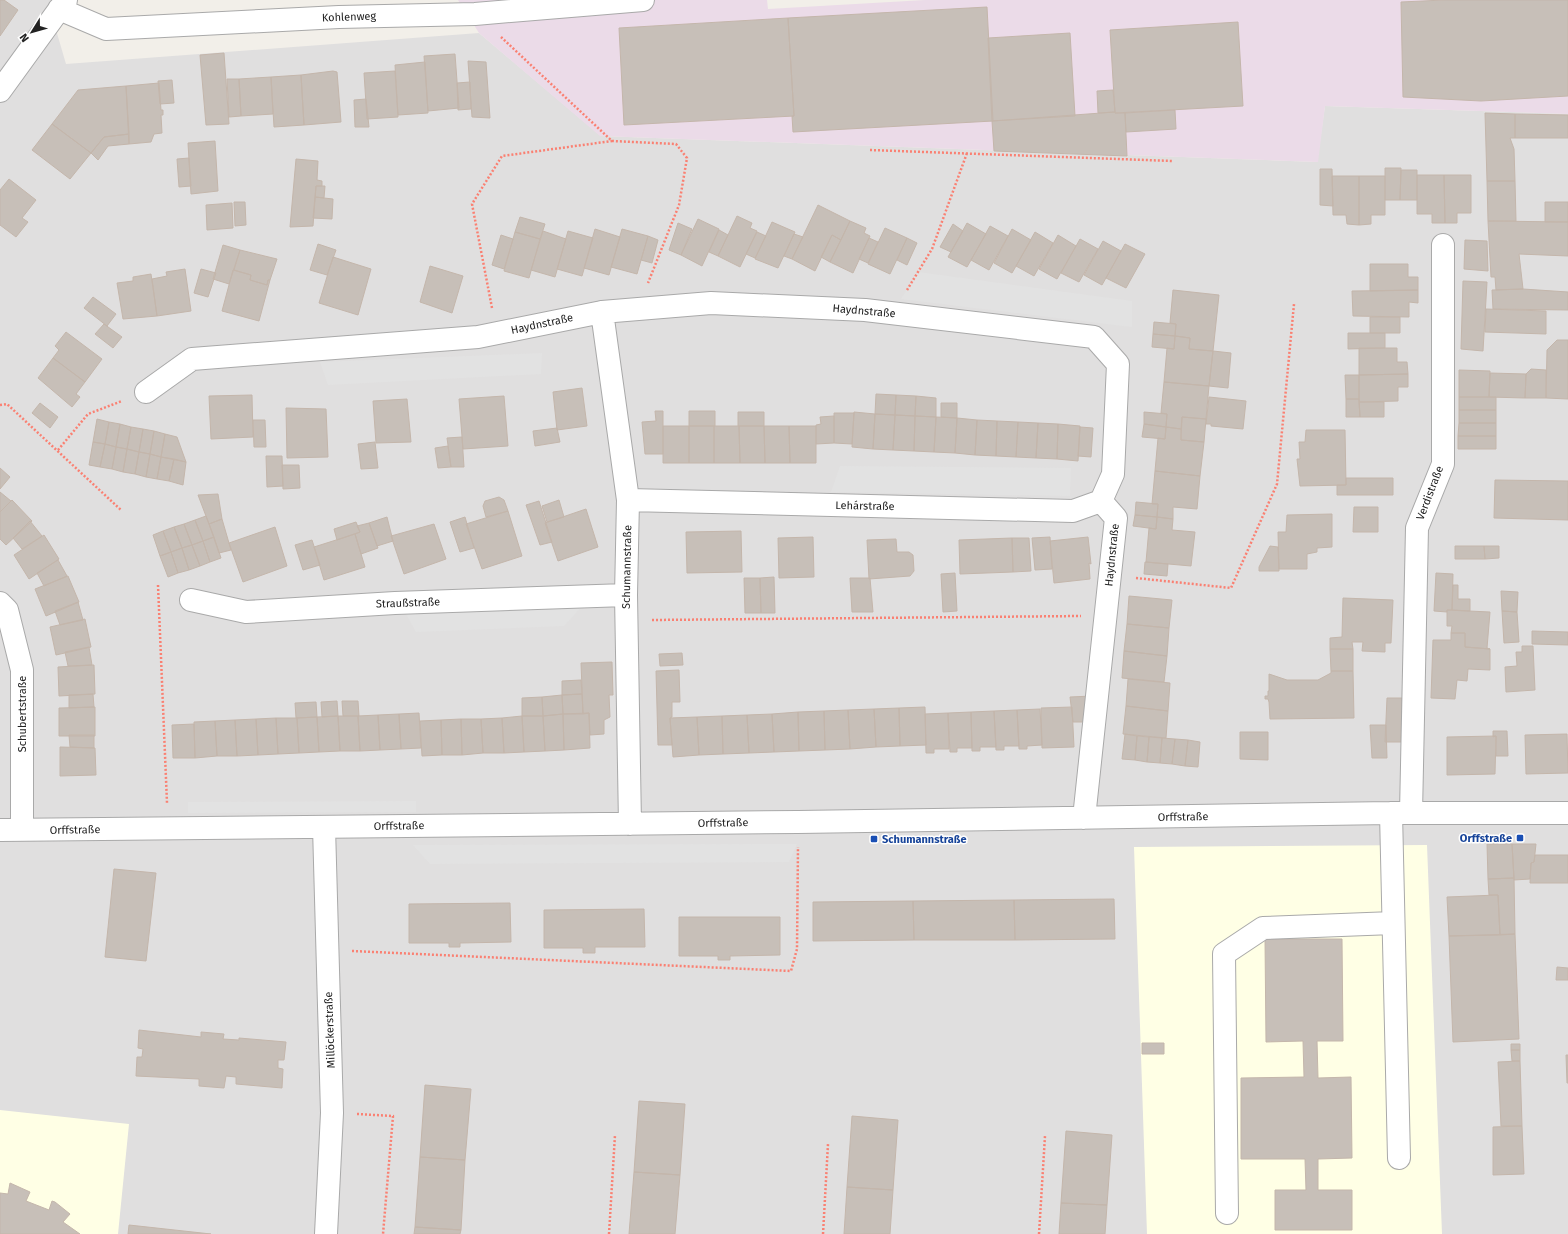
<svg xmlns="http://www.w3.org/2000/svg" width="1568" height="1234" viewBox="0 0 1568 1234" font-family="'Fira Sans',sans-serif">
<style>
.residential{fill:#e0dfdf}
.industrial{fill:#ebdbe8}
.education{fill:#ffffe5}
.parking{fill:#e2e2e2}
.building{fill:#c7bfb8;stroke:#c4b6ab}
.lines{fill:none;stroke-linecap:round;stroke-linejoin:round}
.minor-casing{stroke:#a9a9a9;stroke-width:24}
.path{stroke:#fa8072;stroke-width:2.5;stroke-dasharray:2 2;stroke-linecap:butt}
.minor{stroke:#fff;stroke-width:22}
.transit-dot{fill:#1a4fb4;stroke:#fff;stroke-width:1.5}
.labels{text-anchor:middle;dominant-baseline:central;stroke-width:3;stroke-linejoin:round;paint-order:stroke}
.street-label{font-size:11px;fill:#222;stroke:#fff}
.transit-label{font-size:11px;font-weight:bold;fill:#164399;stroke:#fff;text-anchor:end}
</style>
<rect width="100%" height="100%" fill="#f2efe9"/>
<path class="residential" d="M0 0H53L49 6 66 64 479 33 601 136 1317 162 1325 106 1568 114V1234H0Z"/>
<path class="industrial" d="M458 0H767L768 9 925 0H1568V114L1325 106 1318 162 600 136 479 33Z"/>
<path class="education" d="M1427 845 1442 1234H1147L1134 847Z
M0 1110 129 1124 118 1234H0Z"/>
<path class="parking" d="M918 272 1132 301V327L901 299Z
M542 353 541 374 328 385 320 362Z
M840 466 1071 468 1070 496 831 492Z
M584 604 564 626 416 632 405 612Z
M416 801V812L188 813V802Z
M797 844 789 862 430 864 413 845Z"/>
<path class="building" d="M0 0H4L18 10 0 36Z
M1444 0H1568V96L1481 101 1403 97 1401 2Z
M987 7 993 121 793 132 792 116H794L788 18Z
M788 18 794 116 624 125 619 28Z
M1238 22 1243 106 1115 113 1110 30Z
M1070 33 1075 116 992 121 988 38Z
M224 53 229 124 206 125 200 55Z
M455 54 459 108 428 111 424 56Z
M468 61 486 62 490 118 472 117Z
M425 62 428 113 398 115 395 65Z
M333 71 337 72 341 122 304 125 301 75Z
M395 71 398 117 367 119 364 73Z
M301 75 304 125 274 127 271 77Z
M271 77 273 114 241 116 239 79Z
M227 79H239L241 116 229 117Z
M172 80 174 103 160 104 158 81Z
M470 82 471 109 458 110 457 83Z
M159 83 161 110H163V115H161L162 133 154 134 151 142 129 144 126 86Z
M126 86 129 134 104 137 91 153 52 124 78 90Z
M1113 90 1115 112 1098 113 1097 91Z
M366 99 369 127H355L354 100Z
M1175 110 1176 129 1126 132 1125 113Z
M1115 112V113H1125L1127 156 994 151 992 121Z
M1485 113 1515 114V138H1510L1514 149 1515 181H1487Z
M1515 114 1568 115V138H1515Z
M52 124 91 153 70 179 32 150Z
M129 134V144L108 146 98 160 91 153 104 137Z
M215 141 218 191 191 194 188 143Z
M189 158 191 186 179 187 177 159Z
M296 159 318 161 317 180 322 181V186H316L313 226 290 227Z
M1385 168H1401L1400 200H1385Z
M1320 169H1332L1333 206 1320 205Z
M1401 170H1417V200H1400Z
M1417 175H1444L1445 223H1432V214H1417Z
M1444 175H1471V213H1457V223H1445Z
M1332 176H1359V225L1347 224 1346 215H1333Z
M1359 176H1385V215H1371V224L1359 225Z
M9 179 36 200 22 218 28 222 16 237 0 225V190Z
M1487 181H1515L1516 221H1488Z
M316 186H325L324 198 315 197Z
M315 197 333 199 332 219 313 218Z
M234 202H245L246 225 235 226Z
M1545 202H1568V222H1545Z
M232 203 233 228 207 230 206 205Z
M818 205 850 221 841 240 832 235 815 271 792 259Z
M737 216 752 223 750 228 757 231 740 267 718 256Z
M520 217 545 224 540 239 515 232Z
M698 219 719 229 702 266 681 255Z
M850 221 866 228 864 233 870 236 853 273 830 262Z
M1488 221 1568 222V256L1519 254 1523 289 1496 290 1495 277H1491Z
M772 222 795 232 778 268 755 259Z
M678 223 692 229 681 255 669 250Z
M967 223 986 234 967 267 948 257Z
M953 224 963 231 951 252 940 247Z
M990 226 1008 236 989 270 971 260Z
M885 228 907 238 890 274 868 264Z
M595 229 620 237 609 275 584 268Z
M622 229 648 236 637 274 611 267Z
M1012 229 1031 240 1012 273 994 263Z
M719 230 728 235 718 256 709 252Z
M543 231 566 239 555 277 531 270Z
M568 231 593 238 582 276 557 269Z
M515 232 540 239 529 278 504 271Z
M757 232 766 236 755 258 746 254Z
M1035 232 1053 243 1034 276 1016 266Z
M794 234 803 237 792 259 784 256Z
M501 235 513 239 504 269 492 265Z
M832 235 841 240 830 262 821 257Z
M1058 235 1076 246 1057 279 1039 269Z
M648 236 658 240 652 263 641 260Z
M869 238 878 242 868 263 859 259Z
M907 238 917 243 907 265 897 260Z
M1080 239 1098 249 1079 282 1061 273Z
M1465 240 1487 241 1488 271 1464 269Z
M1103 241 1121 251 1102 285 1084 275Z
M318 244 336 250 327 275 310 270Z
M1125 244 1145 254 1126 288 1106 278Z
M223 245 240 250 229 284 213 279Z
M240 250 277 259 270 280H268L267 285 250 280 251 275 234 270Z
M333 257 371 269 358 315 319 303Z
M1370 264H1408V277H1418V290L1370 291Z
M430 266 463 276 452 313 420 302Z
M185 269 191 311 157 316 152 279 167 276 166 272Z
M201 269 216 273 208 297 194 293Z
M233 270 251 275 250 280 267 285 268 280H270L259 321 222 311Z
M151 274 157 316 123 319 117 283 133 281V277Z
M1463 281 1487 282 1483 351 1461 349Z
M1523 289 1568 292V310L1493 309 1492 290Z
M1173 290 1219 295 1213 351 1189 349 1190 338 1175 336 1176 324 1170 323Z
M1418 290V303L1409 302V317L1353 316 1352 291Z
M93 297 116 314 107 326 84 308Z
M1486 309 1546 311V334L1485 332Z
M1370 317H1400V333H1370Z
M1154 322 1176 324 1175 336 1153 334Z
M104 324 122 337 113 348 95 334Z
M66 332 102 359 85 382 53 358 59 350 55 346Z
M1348 333H1385V348L1348 349Z
M1153 334 1175 336 1174 349 1152 347Z
M1175 336 1190 338 1189 349 1213 351 1209 386 1164 382 1167 348 1174 349Z
M1557 340H1568V399L1546 398 1547 350Z
M1397 348V362H1407L1408 374 1359 375V348Z
M1213 351 1231 353 1228 388 1209 386Z
M53 358 85 382 76 394 80 397 72 407 38 378Z
M1531 369 1546 370V398H1525L1526 374Z
M1459 370 1490 371 1489 397H1459Z
M1490 373 1526 374 1525 398 1489 397Z
M1408 374V387H1398V401L1359 402V375Z
M1345 375H1359V399H1346Z
M1164 382 1209 386 1206 419 1182 417 1181 429 1166 427 1167 414 1161 413Z
M582 388 587 426 557 430 553 392Z
M876 394 896 395 895 415 875 414Z
M252 395 253 437 211 439 209 396Z
M896 395 916 396 915 416 895 415Z
M504 396 508 446 463 449 459 399Z
M916 396 936 398V417L915 416Z
M1209 397 1246 401 1243 429 1211 426V424H1206Z
M1459 397H1496V410H1459Z
M407 399 411 442 376 443 373 401Z
M1346 399H1359L1360 417H1346Z
M1359 402H1384V417H1360Z
M40 403 58 417 50 428 32 413Z
M941 403H957V418L941 417Z
M286 408 326 409 328 457 287 458Z
M1459 410H1496V423H1459Z
M655 411H663V454H645L642 422 656 421Z
M689 411H715V426H689Z
M738 412H764V426H738Z
M854 412 875 414 873 449 852 447Z
M1144 412 1167 414 1166 427 1144 424Z
M834 413H854L852 444 834 443Z
M875 414 895 415 893 450 873 449Z
M895 415 915 416 914 451 893 450Z
M834 416V443L816 444V425L821 424 820 417Z
M915 416 936 417 934 452 914 451Z
M936 417 957 418 955 453 934 452Z
M1182 417 1206 419 1204 442 1181 440Z
M957 418 977 420 975 455 955 453Z
M97 419 109 422 105 444 93 442Z
M253 420H265L266 447H254Z
M977 420 997 421 996 456 975 455Z
M997 421 1018 422 1016 457 996 456Z
M109 422 120 424 116 447 105 444Z
M1018 422 1038 423 1036 458 1016 457Z
M1038 423 1058 424 1057 459 1036 458Z
M1459 423H1496V436H1458Z
M120 424 131 427 127 449 116 447Z
M1058 424 1080 426 1078 461 1057 459Z
M1144 424 1166 427 1165 439 1142 437Z
M663 426H689V463H663Z
M689 426H714V463H689Z
M714 426H739L740 463H714Z
M739 426H764L765 463H740Z
M764 426H789L790 463H765Z
M789 426H816V463H790Z
M131 427 143 429 139 452 127 449Z
M1080 427 1093 428 1091 457 1078 456Z
M1166 427 1181 429V440L1204 442 1200 476 1155 471 1158 438 1165 439Z
M557 428 560 442 535 446 533 431Z
M143 429 154 431 150 454 139 452Z
M1306 430H1345L1346 485 1300 486 1297 459H1300L1299 442H1305Z
M154 431 165 434 161 457 150 454Z
M165 434 177 437 186 462 161 457Z
M1458 436H1496V449H1458Z
M462 437 464 467H451L447 438Z
M93 442 105 444 100 467 89 465Z
M375 442 378 468 361 469 358 444Z
M105 444 116 447 112 469 100 467Z
M448 446 451 467 438 468 435 448Z
M116 447 127 449 123 472 112 469Z
M127 449 139 452 135 474 123 472Z
M139 452 150 454 146 477 135 474Z
M150 454 161 457 157 479 146 477Z
M266 456H282L283 486 267 487Z
M161 457 174 459 169 481 157 479Z
M174 459 186 462 183 485 169 481Z
M282 465H299L300 488 283 489Z
M0 468 10 477 0 489Z
M1155 471 1200 476 1197 509 1173 507V519L1157 517 1158 504H1152Z
M1346 478H1393V495H1337V485H1346Z
M1495 480 1568 481V520L1494 518Z
M0 492 11 501 0 512Z
M218 494 222 519 209 524 198 495Z
M499 497 504 500 508 511 486 517 483 506 485 501Z
M12 500 32 521 6 545 0 539V512Z
M559 500 564 517 547 522 542 506Z
M539 501 552 542 540 545 526 505Z
M1136 502 1158 504 1157 517 1135 515Z
M1354 507H1378V532H1353Z
M586 509 598 547 558 561 545 523Z
M508 511 522 556 482 569 466 524Z
M1332 514V547L1317 548V552L1307 554V569H1279L1278 532H1286L1287 515Z
M1135 515 1157 517 1156 529 1133 526Z
M206 516 214 537 203 541 195 520Z
M387 517 393 541 377 546 369 523Z
M465 517 474 548 460 552 450 522Z
M1157 517 1173 519 1172 530 1195 532 1191 566 1146 562 1149 528 1156 529Z
M222 519 231 550 219 553 209 524Z
M195 520 203 541 192 545 184 524Z
M30 521 42 536 22 549 13 538Z
M356 522 360 532 337 540 334 529Z
M369 523 378 548 361 554 355 534 360 532 357 526Z
M184 524 192 545 182 548 174 527Z
M434 524 446 559 404 574 391 536Z
M174 527 182 548 171 552 163 531Z
M275 527 287 566 243 582 229 543Z
M163 531 171 552 160 556 153 535Z
M741 531 742 572 687 573 686 532Z
M355 534 365 567 324 580 314 547Z
M44 535 59 559 29 579 14 555Z
M214 537 221 558 210 562 203 541Z
M813 537 814 577 779 578 778 538Z
M1050 537 1052 569 1035 570 1032 538Z
M1088 537 1091 564 1089 563 1090 579 1054 583 1050 541Z
M1012 538 1013 572 960 574 959 540Z
M1012 538H1029L1031 571 1013 572Z
M896 539 897 552H909L913 555 914 571 910 576 869 579 867 540Z
M312 540 320 565 303 570 295 545Z
M203 541 210 562 200 566 192 545Z
M192 545 200 566 189 570 182 548Z
M1270 546 1278 547 1279 571H1259V567Z
M1455 546H1484L1485 559H1455Z
M1484 546H1499V558L1485 559Z
M182 548 189 570 178 573 171 552Z
M171 552 178 573 168 577 160 556Z
M58 560 67 576 44 586 37 573Z
M1145 562 1168 564 1167 576 1144 574Z
M955 573 957 611 943 612 941 574Z
M1436 573 1453 574 1452 610H1447V612L1434 611Z
M68 576 79 602 46 616 35 589Z
M774 577 775 613H761L760 578Z
M744 578H760L761 613H745Z
M850 578H870L873 612H852Z
M1453 585H1458V599H1470V611L1452 610Z
M1501 591 1518 592 1517 612 1502 611Z
M1129 596 1172 600 1169 628 1127 624Z
M1343 598 1393 600 1391 643H1385V652L1362 651 1363 642H1352L1353 649H1330V638L1342 637Z
M78 602 83 620 60 625 55 611Z
M1447 610 1490 612 1487 648 1490 649 1465 647V633H1451L1452 626H1447Z
M1502 611 1517 612 1519 642 1504 643Z
M85 619 91 647 56 655 50 627Z
M1127 624 1169 628 1167 656 1124 651Z
M1532 631 1568 632V645L1532 644Z
M1451 633H1465V647L1490 649V670L1468 669 1467 681 1457 680 1455 699 1431 698 1433 640H1451Z
M1522 646H1533L1535 690 1506 692 1505 667 1517 666 1516 652H1522Z
M89 647 92 665 68 666 65 652Z
M1330 649H1353V671H1331Z
M1124 651 1167 656 1164 682 1122 678Z
M682 653 683 665 660 666 659 654Z
M612 662 613 695H609L610 717 604 720V734L590 735 589 713 583 714 581 663Z
M94 665 95 694 59 696 58 667Z
M679 670 680 702H672V717L670 718 672 745H658L656 671Z
M1331 671H1353L1354 718 1270 719 1269 702 1268 699H1265V696H1268V691H1269V674L1287 680H1318L1331 673Z
M1128 679 1170 683 1168 711 1126 706Z
M581 680 582 694 562 695V681Z
M93 694 94 707 69 708V695Z
M582 694 583 714H563L562 695Z
M562 695 563 714 543 716 542 697Z
M1092 696 1089 722H1073L1070 697Z
M542 697 543 716H522V698Z
M1387 698H1402L1401 742H1385Z
M337 701 338 716 322 717 321 702Z
M342 701H358L359 716H343Z
M316 702 317 717 296 718 295 703Z
M1126 706 1168 711 1166 738 1123 734Z
M95 707V736H59V708Z
M925 707 926 745 900 746 899 708Z
M1072 707 1074 747 1042 748 1041 708Z
M899 708 900 746 876 747 874 709Z
M874 709 876 747 850 749 848 710Z
M1040 709 1042 745 1027 746V749H1019L1017 710Z
M848 710 850 749 825 750 824 711Z
M1017 710 1019 746H1004V750H996L994 711Z
M824 711 825 750 799 751 798 712Z
M994 711 996 747H980V751H972L971 712Z
M798 712 799 751 774 752 772 714Z
M971 712 972 748H957V752H950L948 713Z
M419 713 421 748 401 749 399 714Z
M589 713 590 748 564 750 563 714Z
M948 713 949 749H934V753H926L925 714Z
M399 714 401 749 380 750 378 715Z
M563 714 564 750 545 751 543 716Z
M772 714 774 752 749 753 747 715Z
M378 715 380 750 360 751 358 716Z
M747 715 749 753 723 754 722 716Z
M338 716 340 751 319 752 317 717Z
M338 716H358L360 751H340Z
M522 716H543L545 751 524 752Z
M522 716 524 752 504 753 502 718Z
M722 716 723 754 699 755 697 717Z
M317 717 319 752 299 753 297 718Z
M697 717 699 755 673 757 670 718Z
M276 718 278 754 258 755 256 719Z
M276 718H297L299 753 278 754Z
M502 718 504 753H483L481 719Z
M256 719 258 755 237 756 235 720Z
M461 719H481L483 753 462 755Z
M461 719 462 755H442L441 720Z
M235 720 237 756H217L215 721Z
M441 720 442 755 422 756 420 721Z
M215 721 217 756 195 758 194 722Z
M194 724 195 758H173L172 725Z
M1370 725H1386L1387 758H1372Z
M1493 731H1507L1508 756H1496V736L1493 737Z
M1240 732H1268V760L1240 759Z
M1125 734 1137 736 1135 760 1122 759Z
M1567 734 1568 773 1526 774 1525 735Z
M69 735H94V748L70 747Z
M1137 736 1149 737 1147 762 1135 760Z
M1496 736 1495 774 1447 775V737Z
M1149 737 1162 738 1160 763 1147 762Z
M1162 738 1175 739 1172 764 1160 763Z
M1175 739 1188 740 1185 766 1172 764Z
M1188 740 1200 742 1198 767 1185 766Z
M60 747 95 748 96 775 60 776Z
M1487 844H1512L1514 878 1488 879Z
M1512 844H1536L1534 862 1531 863 1530 879 1514 880Z
M1535 855H1568V883H1530L1531 863 1534 862Z
M114 869 156 873 146 961 105 957Z
M1514 878 1515 934 1500 935 1498 895H1489L1488 879Z
M1498 895 1500 935 1449 936 1447 897Z
M1114 899 1115 939 1015 940 1014 900Z
M1014 900 1015 940H914L913 901Z
M913 901 914 940 813 941V902Z
M510 903 511 942 460 943V947H449V943H409V904Z
M644 909 645 947H595V953H583V948H544V910Z
M679 917H780V955L730 956V960H718V956H679Z
M1515 934 1519 1039 1453 1042 1449 936Z
M1265 939H1342L1343 1041H1317L1318 1078 1351 1077 1352 1158 1318 1159V1190H1352V1230H1275V1190H1306L1305 1159H1241V1078L1304 1077 1303 1041 1266 1042Z
M1557 967 1568 968V980H1556Z
M139 1030 201 1037V1032L224 1034 223 1039 239 1040V1038L286 1042 284 1060H278V1068L283 1069 282 1088 236 1084V1077L226 1076 224 1088 199 1086V1079L136 1076 137 1057H142L143 1049 138 1048Z
M1142 1043H1164V1054H1142Z
M1511 1044H1520V1050H1511Z
M1511 1050H1520V1061H1512Z
M1566 1055H1568V1083H1567Z
M1520 1061 1522 1126H1501L1498 1062Z
M425 1085 471 1089 465 1160 420 1157Z
M639 1101 685 1104 680 1175 634 1172Z
M852 1116 898 1120 893 1190 847 1187Z
M1522 1126 1524 1174 1493 1175V1127Z
M1066 1131 1112 1135 1107 1205 1061 1203Z
M420 1157 465 1160 461 1230 415 1227Z
M634 1172 680 1175 675 1234H629Z
M10 1183 30 1192 26 1201 49 1210 52 1201 55 1202 70 1214 63 1222 80 1234H0V1193L8 1194Z
M847 1187 893 1190 890 1234H844Z
M1061 1203 1107 1205 1105 1234H1059Z
M129 1225 211 1234H128Z
M415 1227 461 1230 460 1234H414Z"/>
<g class="lines">
<g class="minor-casing">
<path id="minor" d="M59 9 106 29 339 17 475 14 643 0
M0 91 66 0
M602 312 628 500 626 595 630 824
M146 392 192 359 478 337 602 312 711 303 865 310 1094 337 1118 364 1113 474 1101 501
M628 500 1073 511 1101 501
M191 600 246 612 395 603 626 595
M0 603 7 610 22 670V830
M1391 813 1399 1158
M1411 813 1417 528 1443 464V245
M1084 818 1116 518 1101 501
M324 827 332 1113 326 1234
M0 830 798 822 1391 813H1568
M1227 1213 1224 954 1263 928 1393 923"/>
</g>
<path class="path" d="M501 37 612 141 676 144 687 158 679 205 648 283
M870 150 1173 161
M907 290 932 249 967 153
M492 308 472 204 502 156 612 141
M0 405 7 404 121 510
M58 450 88 414 122 401
M1136 578 1231 588 1277 484 1294 304
M158 585 167 803
M652 620 1081 616
M352 951 791 971 797 949 798 847
M357 1114 393 1116 383 1234
M609 1234 615 1135
M823 1234 828 1144
M1039 1234 1045 1136"/>
<use href="#minor" class="minor"/>
</g>
<g class="transit-dot">
<rect x="1516" y="834" width="8" height="8" rx="2"/>
<rect x="870" y="835" width="8" height="8" rx="2"/>
</g>
<g class="labels">
<g class="street-label">
<text transform="translate(349 17) rotate(-2)">Kohlenweg</text>
<text transform="translate(864 311) rotate(5)">Haydnstraße</text>
<text transform="translate(542 324) rotate(-12)">Haydnstraße</text>
<text transform="translate(1430 493) rotate(-69)">Verdistraße</text>
<text transform="translate(865 506) rotate(1)">Lehárstraße</text>
<text transform="translate(1112 555) rotate(-84)">Haydnstraße</text>
<text transform="translate(627 567) rotate(-89)">Schumannstraße</text>
<text transform="translate(408 603) rotate(-2)">Straußstraße</text>
<text transform="translate(22 714) rotate(-90)">Schubertstraße</text>
<text transform="translate(1183 817) rotate(-1)">Orffstraße</text>
<text transform="translate(723 823) rotate(-1)">Orffstraße</text>
<text transform="translate(399 826) rotate(-1)">Orffstraße</text>
<text transform="translate(75 830) rotate(-1)">Orffstraße</text>
<text transform="translate(330 1030) rotate(-92)">Millöckerstraße</text>
</g>
<g class="transit-label">
<text x="1512" y="838">Orffstraße</text>
<text x="882" y="839" text-anchor="start">Schumannstraße</text>
</g>
</g>
<g transform="translate(32 32) rotate(233)" stroke="#ffffff" stroke-width="3" paint-order="stroke">
<path d="M0-3L7 15L0 10L-7 15Z" fill="#222222"/>
<text y="-6" font-size="11" font-weight="bold" text-anchor="middle" fill="#222222">N</text>
</g>
</svg>
